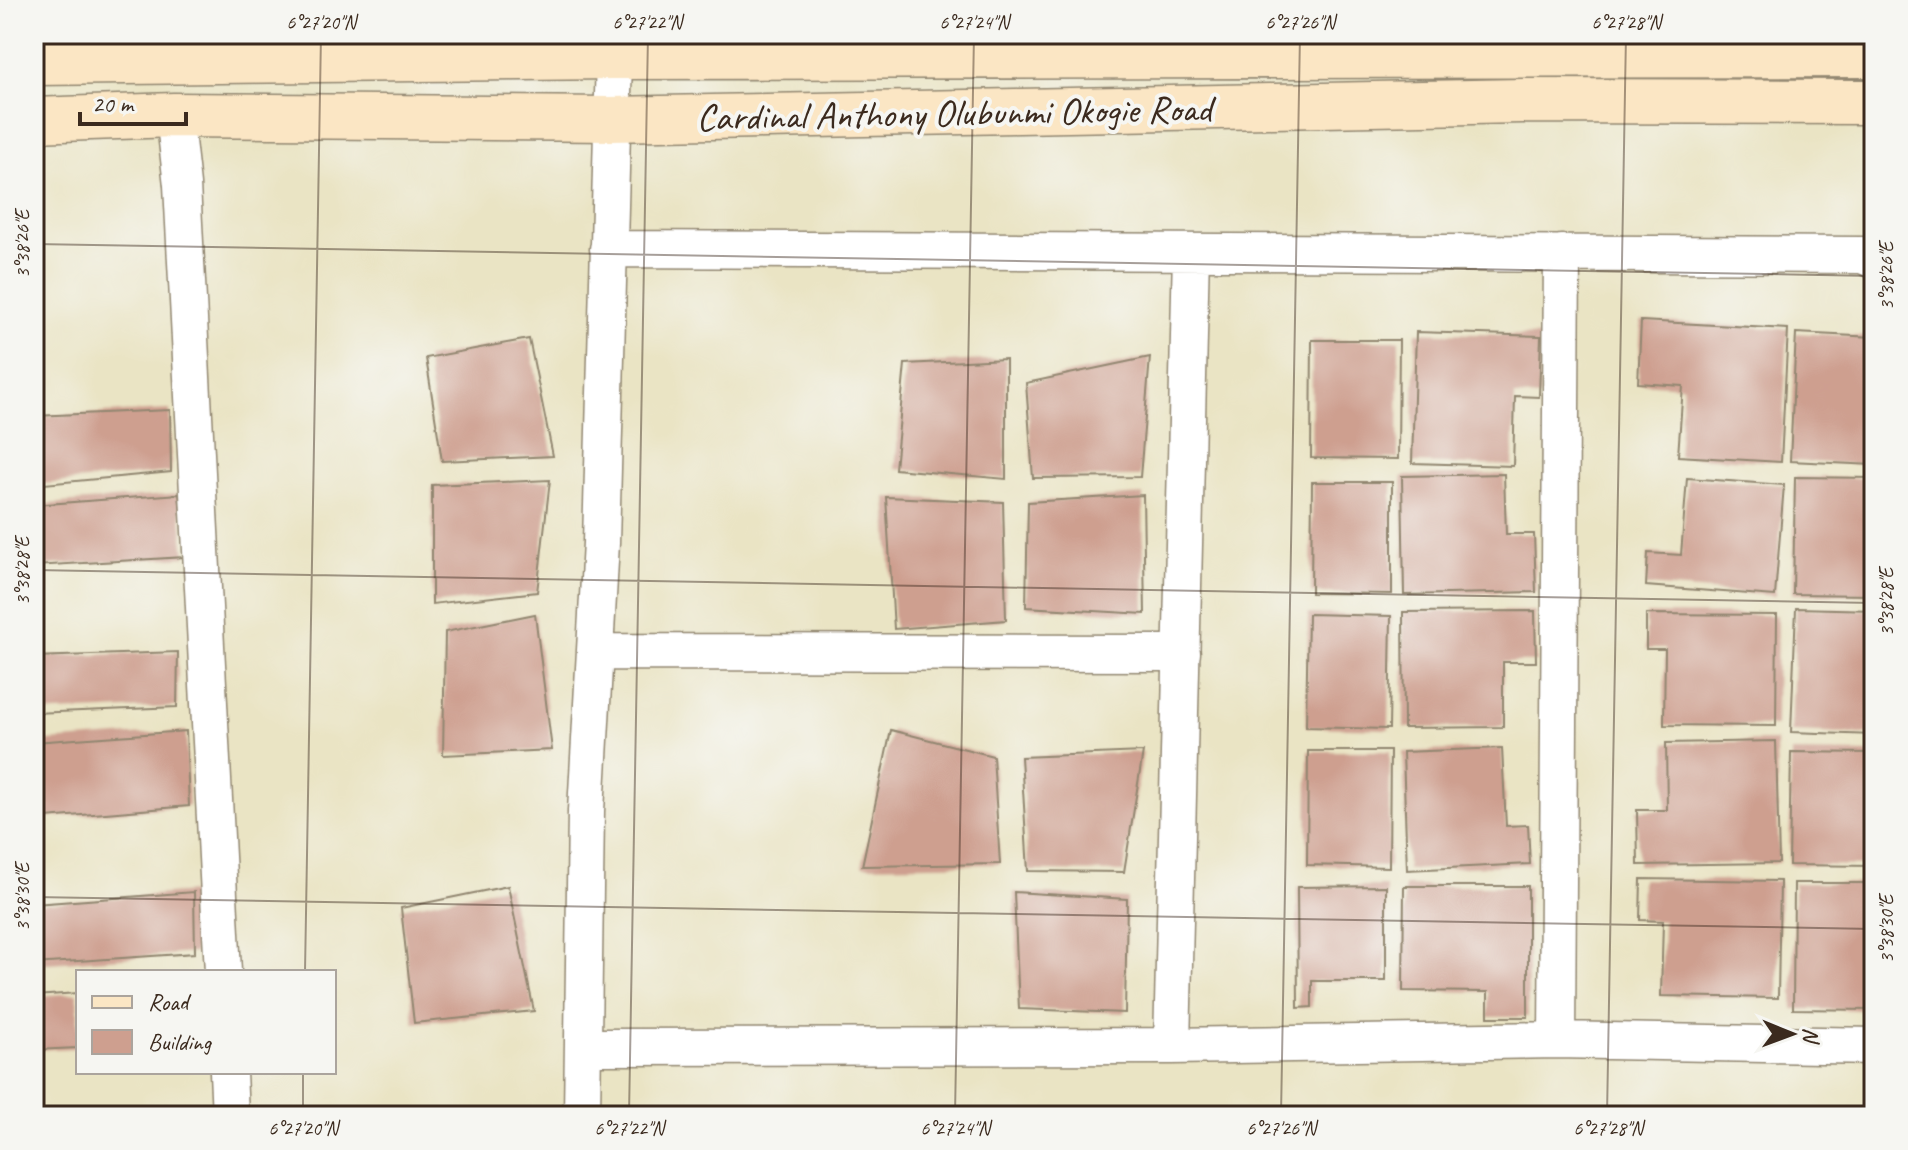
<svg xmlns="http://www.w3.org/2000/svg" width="1908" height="1150" viewBox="0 0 1908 1150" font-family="Caveat,sans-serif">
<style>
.building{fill:#ce9f8f}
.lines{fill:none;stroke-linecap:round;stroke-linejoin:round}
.street-casing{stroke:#928771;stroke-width:39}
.secondary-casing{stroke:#928771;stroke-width:47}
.street{stroke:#fff;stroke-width:36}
.secondary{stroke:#fbe6c4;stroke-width:44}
.ticks{fill:none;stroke:#3b2a1e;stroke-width:2;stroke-opacity:0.45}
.labels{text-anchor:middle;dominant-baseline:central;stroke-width:8;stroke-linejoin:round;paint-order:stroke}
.street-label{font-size:38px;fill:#3b2a1e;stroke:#f6f6f2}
.neatline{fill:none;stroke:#3b2a1e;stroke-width:3}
.ticks-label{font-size:20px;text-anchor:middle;fill:#3b2a1e}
</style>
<rect width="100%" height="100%" fill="#f6f6f2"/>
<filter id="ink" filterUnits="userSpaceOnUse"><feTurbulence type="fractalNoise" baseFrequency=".0125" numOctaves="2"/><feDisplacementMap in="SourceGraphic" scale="16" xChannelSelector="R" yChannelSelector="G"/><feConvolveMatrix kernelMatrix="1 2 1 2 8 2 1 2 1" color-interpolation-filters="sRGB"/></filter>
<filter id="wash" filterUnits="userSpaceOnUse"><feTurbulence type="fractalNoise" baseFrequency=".006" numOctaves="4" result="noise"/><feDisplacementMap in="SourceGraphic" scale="32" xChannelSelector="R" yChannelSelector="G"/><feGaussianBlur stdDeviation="1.8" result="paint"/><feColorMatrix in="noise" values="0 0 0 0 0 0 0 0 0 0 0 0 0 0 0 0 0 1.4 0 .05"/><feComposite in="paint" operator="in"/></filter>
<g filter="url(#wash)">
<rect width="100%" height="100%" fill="#eae4c4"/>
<g id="blocks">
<path class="building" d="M1641 321 1788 329 1781 462 1678 456 1683 386 1638 383Z
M1416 332 1541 336 1539 397 1515 396 1513 466 1412 463Z
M1796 333 1874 337V465L1790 461Z
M529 339 553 456 442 461 426 358Z
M1312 340H1399L1398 459 1311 458Z
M1150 357 1140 477 1033 478 1026 383Z
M1006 359V479L895 469 905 364Z
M170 410 171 472 34 485V416Z
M1504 474 1506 534H1534L1536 592 1404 595 1402 476Z
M1795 477 1874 478V595L1793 594Z
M1687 478 1784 485 1775 596 1646 586 1648 553 1681 555Z
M550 480 537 592 432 604V485Z
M1312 482H1392V594L1311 593Z
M179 494 185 557 34 566V505Z
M1143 495 1145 614 1026 607 1028 502Z
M886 497 1003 502 1006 620 894 629Z
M1796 608 1874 610V735L1791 732Z
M1535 611 1536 662H1503V727L1404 728 1403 612Z
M535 614 552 750 443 755 445 632Z
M1308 614 1391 616 1389 729 1306 727Z
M1646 614 1777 615 1776 726 1664 725 1665 649H1646Z
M178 652 177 707 34 713V657Z
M891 730 993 756 1000 864 862 866Z
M186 731 189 806 34 819V742Z
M1776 741 1779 863 1638 865 1637 810H1667L1666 743Z
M1502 748 1506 826 1528 825 1530 864 1407 870 1403 752Z
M1308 751H1390L1389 867 1307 865Z
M1143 752 1124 872 1028 871 1021 757Z
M1791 752 1874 753V866L1789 865Z
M1641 879 1780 881 1778 998 1661 996 1663 921 1640 920Z
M1794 883H1874V1010L1793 1009Z
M508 886 534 1011 414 1023 401 908Z
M1386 886V981H1312V1007L1298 1008 1297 887Z
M1404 886H1528V1017H1488V992L1403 991Z
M194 892 195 953 34 964V904Z
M1014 892 1127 899 1125 1013 1019 1009Z
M78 993V1048L34 1050V996Z"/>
</g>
</g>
<g filter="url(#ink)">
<use href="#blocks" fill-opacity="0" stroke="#928771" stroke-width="2"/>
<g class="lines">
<g class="street-casing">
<path id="street" d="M174 115 182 185 223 972
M608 249 1862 255 1874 260
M595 652 1182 653
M1557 1040 1562 253
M1172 1046 1191 252
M584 1047 1172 1046 1557 1040 1874 1046
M228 1072 230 1116
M582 1116 586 811 601 543 614 57"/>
</g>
<g class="secondary-casing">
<path id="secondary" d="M34 63 614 57 1874 55
M34 120 174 115 611 119 1522 101 1874 102"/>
</g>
<use href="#street" class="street"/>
<use href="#secondary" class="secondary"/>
</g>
</g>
<path class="ticks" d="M34 244 1874 276M34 570 1874 603M34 897 1874 929M305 972 321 34M303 1116V1072M629 1116 648 34M955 1116 974 34M1281 1116 1300 34M1607 1116 1626 34"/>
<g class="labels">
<g class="street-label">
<text transform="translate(954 113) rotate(-1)">Cardinal Anthony Olubunmi Okogie Road</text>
</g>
</g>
<rect width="1908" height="1150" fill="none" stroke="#f6f6f2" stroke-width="88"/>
<rect x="76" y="970" width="260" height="104" fill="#f6f6f2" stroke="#aba49d" stroke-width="2"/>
<rect x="92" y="996" width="40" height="12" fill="#fbe6c4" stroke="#aba49d" stroke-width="2"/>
<text x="148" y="1010" font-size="24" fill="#3b2a1e">Road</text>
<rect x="92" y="1030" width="40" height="24" fill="#ce9f8f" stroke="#aba49d" stroke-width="2"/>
<text x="148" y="1050" font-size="24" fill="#3b2a1e">Building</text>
<g transform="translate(1792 1034) rotate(91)" stroke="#f6f6f2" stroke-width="6" paint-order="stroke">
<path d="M0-6L14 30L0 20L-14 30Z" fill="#3b2a1e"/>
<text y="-12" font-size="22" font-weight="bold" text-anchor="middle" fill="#3b2a1e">N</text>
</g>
<path d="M80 112v12h106v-12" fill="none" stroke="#3b2a1e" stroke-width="4"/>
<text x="92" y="112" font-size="24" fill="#3b2a1e" stroke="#f6f6f2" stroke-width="6" paint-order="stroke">20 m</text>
<rect x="44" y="44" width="1820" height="1062" class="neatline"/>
<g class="ticks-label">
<text x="321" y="29">6°27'20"N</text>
<text x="647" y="29">6°27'22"N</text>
<text x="974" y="29">6°27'24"N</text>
<text x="1300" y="29">6°27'26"N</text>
<text x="1626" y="29">6°27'28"N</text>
<text transform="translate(22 244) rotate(-90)" y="7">3°38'26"E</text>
<text transform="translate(1886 276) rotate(-90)" y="7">3°38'26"E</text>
<text transform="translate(22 571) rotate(-90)" y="7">3°38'28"E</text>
<text transform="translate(1886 602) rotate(-90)" y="7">3°38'28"E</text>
<text transform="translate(22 897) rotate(-90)" y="7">3°38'30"E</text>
<text transform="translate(1886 929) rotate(-90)" y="7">3°38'30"E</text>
<text x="303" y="1135">6°27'20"N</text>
<text x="629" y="1135">6°27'22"N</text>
<text x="955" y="1135">6°27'24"N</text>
<text x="1281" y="1135">6°27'26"N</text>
<text x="1608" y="1135">6°27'28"N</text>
</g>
</svg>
